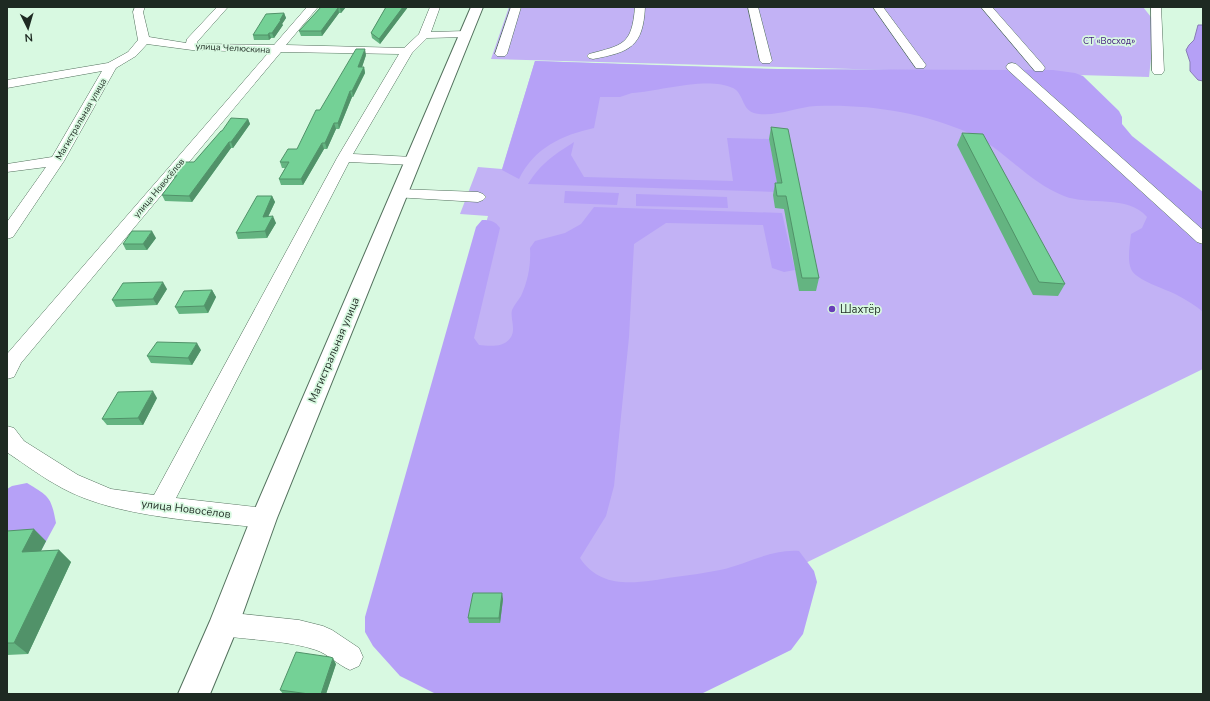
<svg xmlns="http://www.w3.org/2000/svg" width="1210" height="701" viewBox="0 0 1210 701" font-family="'Nunito Sans',sans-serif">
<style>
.green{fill:#c2b2f5}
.forest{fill:#b6a1f7}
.water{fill:#b5a0f6;stroke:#887db6}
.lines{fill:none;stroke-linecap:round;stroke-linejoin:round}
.minor-casing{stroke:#53715d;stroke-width:1}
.major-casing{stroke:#53715d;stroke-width:2}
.minor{fill:#fff;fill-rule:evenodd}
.major{fill:#fff;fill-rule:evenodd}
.wall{fill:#64b481}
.shaded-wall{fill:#519269}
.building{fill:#74d196;stroke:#519269}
.poi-dot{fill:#683fb7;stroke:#d8f9e1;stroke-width:1.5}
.labels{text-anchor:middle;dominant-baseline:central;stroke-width:3.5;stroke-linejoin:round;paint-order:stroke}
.far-park-label{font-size:9px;fill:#40197c;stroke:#d8f9e1}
.far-street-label{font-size:9px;fill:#1e2a22;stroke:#d8f9e1}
.poi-label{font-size:11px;fill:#1e2a22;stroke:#d8f9e1;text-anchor:start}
.street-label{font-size:11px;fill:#1e2a22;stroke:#d8f9e1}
</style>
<rect width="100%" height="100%" fill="#d8f9e1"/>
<path class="green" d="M509 7H1143L1155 22 1149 77 491 59Z
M535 61 1022 77 1203 249V369L666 631 377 613 488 216 460 214 478 167 502 169Z"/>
<path class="forest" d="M535 61 762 69 1053 70 1075 73 1083 76 1119 111 1122 117V124L1132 136 1203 192V312C1195 305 1186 300 1177 295 1166 289 1135 280 1131 269 1127 259 1130 245 1131 234L1142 228 1147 217C1128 194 1089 206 1064 196 1027 182 1004 148 969 133 921 112 868 104 816 106 797 107 779 116 759 114 741 113 745 94 733 88 708 76 660 91 632 93L620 97H600L594 128C562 135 534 148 519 179L502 170Z
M727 138 769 139 779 192 528 184C541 163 554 155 574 142L571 155 584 177 733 181Z
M565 191 619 193 617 205 564 203Z
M636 194 727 197 728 208 636 206Z
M594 207 782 213 795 270 784 272 772 268 763 225 666 223 634 244 629 337 614 486 606 516 580 558C602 592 641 582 675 577 690 575 705 573 720 570 748 564 770 549 799 551L814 571 817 582 803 634 791 650 701 694 434 693 400 676 373 646 365 632V617L476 227 482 220C491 220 495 221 500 228L474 338 479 345C489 346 504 348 511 337 516 329 510 318 512 310 514 305 518 301 521 296 528 281 531 265 530 248L535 241 565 233 581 224Z
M27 483C50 497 51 497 56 523L23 584 7 629V489L12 486Z"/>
<path class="water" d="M1198 25H1203V81L1198 80 1190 71V62L1186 50 1189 45 1194 40Z"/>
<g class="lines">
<g class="minor-casing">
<path id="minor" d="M135 7H145L143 12 149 37 186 43 187 39 217 7H228L197 42V44L274 45 307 7H318L286 45 404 48 419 34 430 7H440L431 32 466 31 472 34 466 37 427 38 412 53 353 154 413 157 418 158 420 161 418 164 413 165 349 162 176 498 264 508 272 511 276 518 272 525 264 528C202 521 117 518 62 488 43 478 26 465 8 453L7 451V426L14 428 24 441 78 475 111 489 154 495 337 158 399 54 281 52 21 363 14 377 7 379V354L269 52 192 50 147 44 136 56 116 68 64 161 13 237 7 239V222L46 167 7 172V164L52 157 102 71 7 88V80L108 63 128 52 138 40 133 12Z
M511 7H521L507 54 505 56H497L495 54Z
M635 7H645C643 47 630 52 593 59L589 58 587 56 589 54C623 45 632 45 635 7Z
M748 7H758L772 61 770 63H762L760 61Z
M873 7H883L926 65 924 68H916Z
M981 7H992L1043 65 1045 68 1043 71H1035Z
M1151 7H1161L1164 71 1162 74H1154L1152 71Z
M1012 63 1016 64 1203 230V244L1197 242 1008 70 1006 67 1008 64Z
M399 189 478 192 483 194 486 197 483 200 478 202 394 197 391 194 394 191Z
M224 612 299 620 323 626 332 630 359 648 363 657 359 666 350 670C338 665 328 654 316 650 291 641 251 640 224 636L215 633 211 624 215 615Z"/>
</g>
<g class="major-casing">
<path id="major" d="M471 7H483L277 518 239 624 210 694H178L210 621 251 518Z"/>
</g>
<use href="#minor" class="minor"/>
<use href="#major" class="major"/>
</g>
<path class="wall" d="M321 7H346L341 13H339L322 36H301L299 31Z
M386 7H408L380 44 372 38 371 33Z
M284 13 286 18 282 24 283 25 274 38H271L269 40H254L253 35Z
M366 55 362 67H364L365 73 353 97H352L339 129H336L327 149H324L303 185H281L279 179 285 168H282L280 162 297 149 320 110Z
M248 119 250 124 233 148H231L192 202 165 201 162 195 175 179 173 175 194 162 222 131Z
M771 127 819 278 816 291H799L784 209 775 208 773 195 775 183H777L769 139Z
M962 133 1065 284 1058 296 1033 295 957 145Z
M272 196 275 202 268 217 276 223 267 238 238 239 236 233Z
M156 238 147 250H126L123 244Z
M167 289 157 305 116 307 112 300Z
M212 290 216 297 208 313 179 314 175 307Z
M201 350 192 365 151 363 147 356Z
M157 398 143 425H107L102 419Z
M7 531 46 541 41 551 59 550 71 562 28 654 7 655Z
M503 599 500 623H469L468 618Z
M336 664 326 694H283L280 690Z"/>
<path class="shaded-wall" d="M341 7H346L341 13 340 8Z
M403 7H408L380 44 379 39Z
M338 8 339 13 322 36 321 31Z
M284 13 286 18 282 24 283 25 274 38 272 33Z
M269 33 271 38 269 40 268 35Z
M365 49 366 55 360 73 358 67Z
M364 67 365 73 353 97 352 91Z
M350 91 352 97 339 129 338 123Z
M248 119 250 124 233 148 231 142Z
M334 123 336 129 327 149 325 143Z
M229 142 231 148 192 202 189 196Z
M322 143 324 149 303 185 301 179Z
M272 196 275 202 265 223 263 217Z
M273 216 276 223 267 238 265 231Z
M152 231 156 238 147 250 143 244Z
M163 282 167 289 157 305 153 299Z
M212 290 216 297 208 313 204 306Z
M197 343 201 350 192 365 188 358Z
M153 391 157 398 143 425 138 418Z
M34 529 46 541 34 564 22 552Z
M59 550 71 562 28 654 14 643Z
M502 593 503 599 500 623 499 618Z
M333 658 336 664 326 694H321Z"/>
<path class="building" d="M321 7H341L338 8 321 31H299Z
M386 7H403L379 39 371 33Z
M284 13 280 20H281L272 33H269L268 35H253L266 14Z
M356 49H365L358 67H364L352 91H350L338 123H334L325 143H322L301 179H279L289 162H280L288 149H297L316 110H320Z
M231 118 248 119 231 142H229L189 196 162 195 177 175H173L184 162H194L221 131H222Z
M771 127 788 129 819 278H802L786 196H777L775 183H782Z
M962 133 983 134 1065 284 1039 282Z
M257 196H272L263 217 273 216 265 231 236 233Z
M132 231H152L143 244H123Z
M163 282 153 299 112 300 123 283Z
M212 290 204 306 175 307 184 291Z
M157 342 197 343 188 358 147 356Z
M153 391 138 418 102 419 118 392Z
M34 529 22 552 59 550 14 643H7V531Z
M473 593H502L499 618H468Z
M296 652 330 657 333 658 321 694H309L280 690Z"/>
<circle class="poi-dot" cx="832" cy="309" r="4"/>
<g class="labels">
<g class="far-park-label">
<text x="1109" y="41">СТ «Восход»</text>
</g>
<g class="far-street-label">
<text transform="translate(233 48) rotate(3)">улица Челюскина</text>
<text transform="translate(81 119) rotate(-60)">Магистральная улица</text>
<text transform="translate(159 188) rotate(-50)">улица Новосёлов</text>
</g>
<g class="poi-label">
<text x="840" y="309">Шахтёр</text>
</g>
<g class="street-label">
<text transform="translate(334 350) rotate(-67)">Магистральная улица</text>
<text transform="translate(186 509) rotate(7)">улица Новосёлов</text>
</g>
</g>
<rect width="1210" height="701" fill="none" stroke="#1e2a22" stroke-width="16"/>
<g transform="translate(28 28) rotate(175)" stroke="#d8f9e1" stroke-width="3" paint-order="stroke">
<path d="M0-3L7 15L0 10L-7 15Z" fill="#1e2a22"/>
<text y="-6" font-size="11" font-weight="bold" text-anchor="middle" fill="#1e2a22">N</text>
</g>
</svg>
